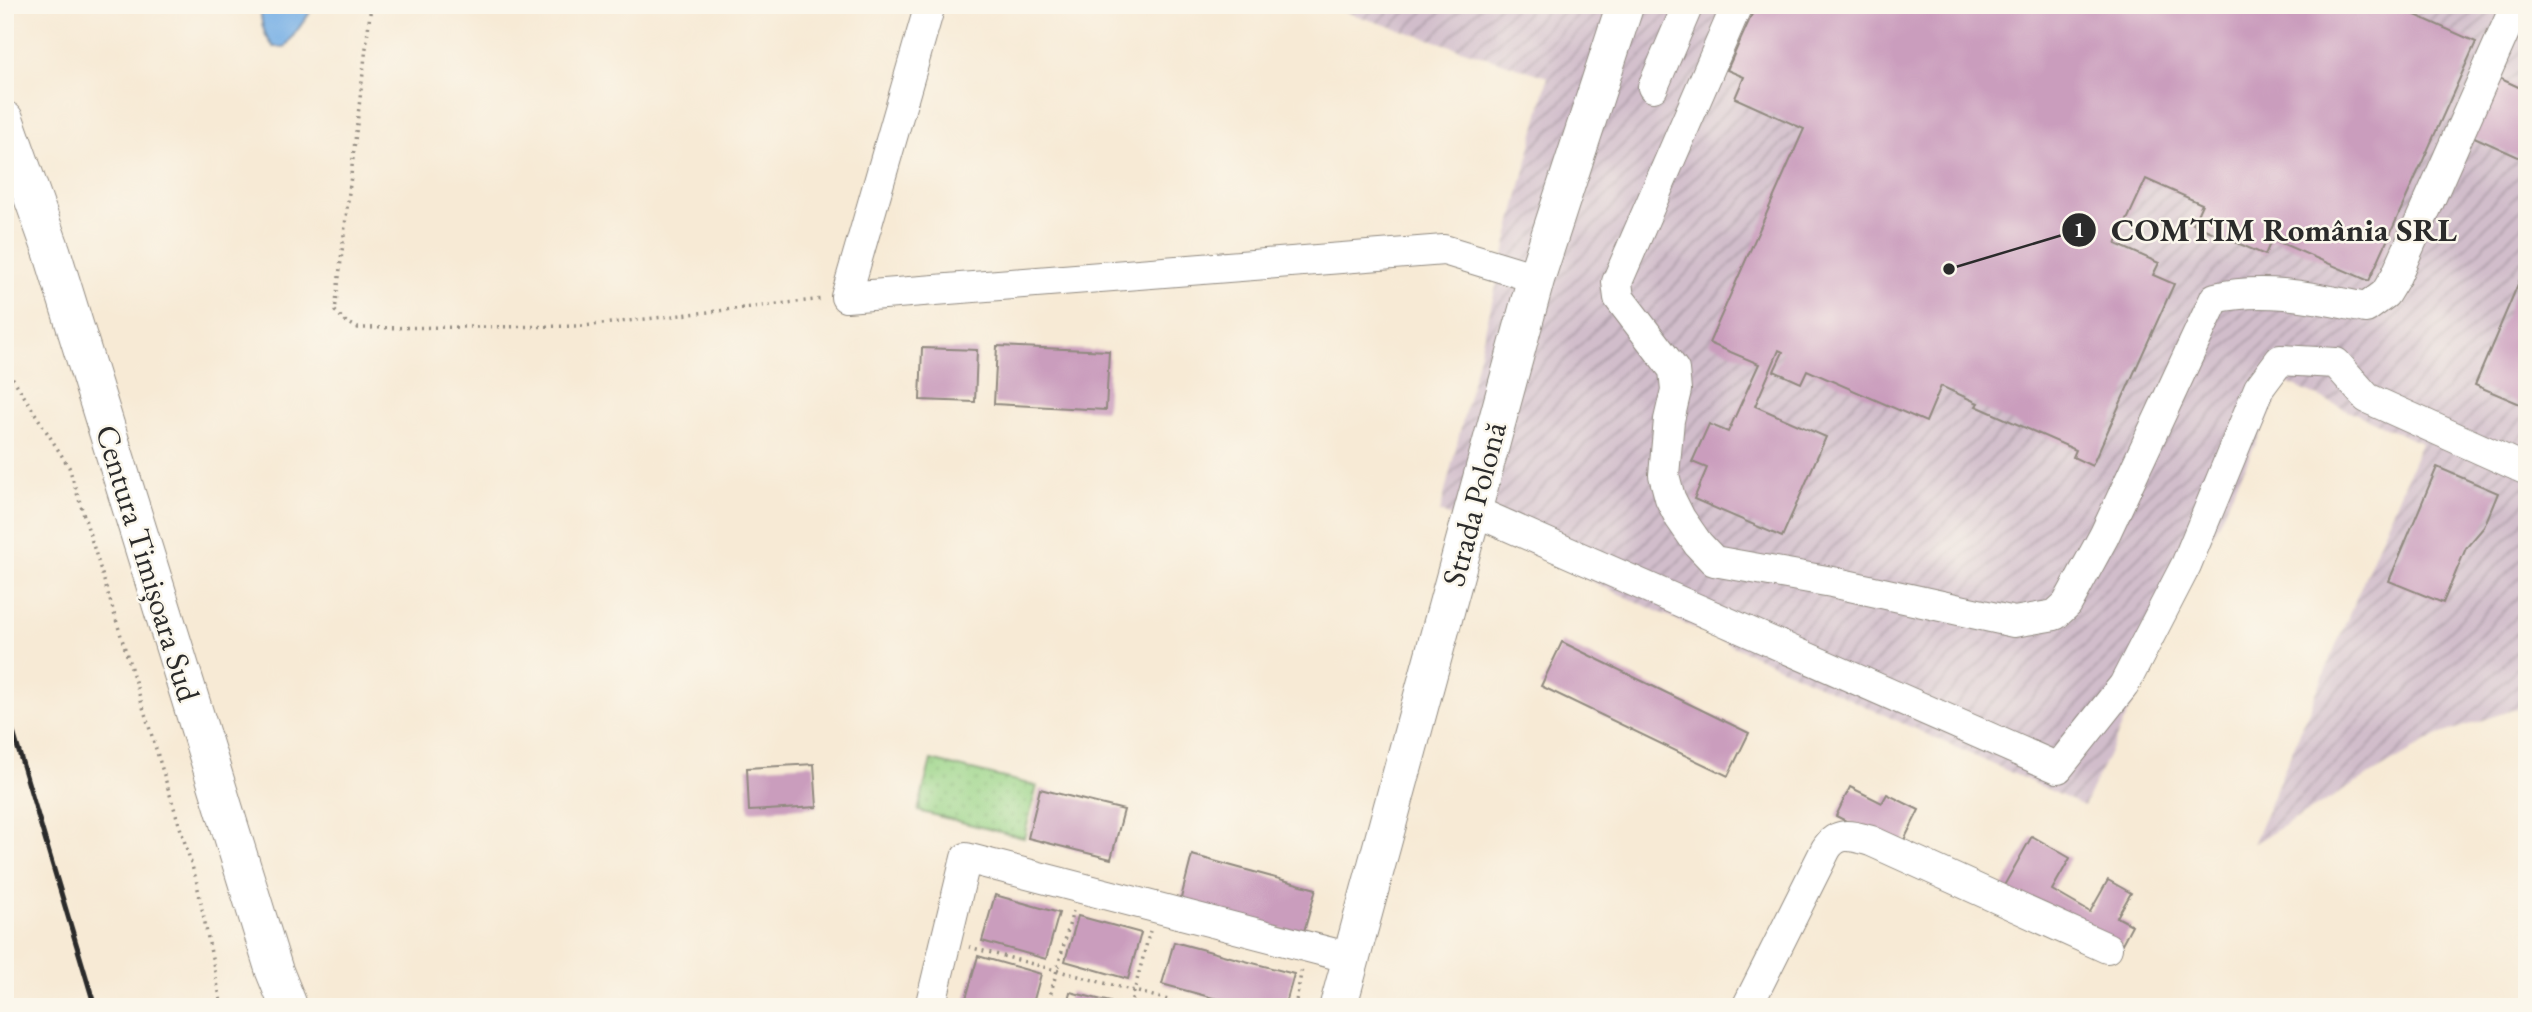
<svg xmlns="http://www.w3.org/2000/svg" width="2532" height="1012" viewBox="0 0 2532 1012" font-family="'EB Garamond',serif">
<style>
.industrial{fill:url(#industrial-furrows)}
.park{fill:url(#park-dots);stroke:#628059;stroke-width:2}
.water{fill:#75aee5;stroke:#506c88;stroke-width:2}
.building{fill:#ca9dbd}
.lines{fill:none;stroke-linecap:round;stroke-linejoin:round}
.minor-casing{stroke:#918a80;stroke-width:32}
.major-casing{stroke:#918a80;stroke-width:39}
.path{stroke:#918a80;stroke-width:3.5;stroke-dasharray:2 5;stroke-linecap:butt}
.minor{stroke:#fff;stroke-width:30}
.major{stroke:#fff;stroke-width:37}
.rail{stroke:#2b2b2b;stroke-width:5}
.labels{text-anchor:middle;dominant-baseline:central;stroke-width:5;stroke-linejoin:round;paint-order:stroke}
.street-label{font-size:32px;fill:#2b2b2b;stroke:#fbf7ec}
.leader{fill:none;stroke:#2b2b2b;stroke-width:2.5}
.callout-dot{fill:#2b2b2b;stroke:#fbf7ec;stroke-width:2.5}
.mark-label{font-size:21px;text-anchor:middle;font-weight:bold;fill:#fff}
.callout-label{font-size:33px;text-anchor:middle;font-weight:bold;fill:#2b2b2b;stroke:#fbf7ec;stroke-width:5;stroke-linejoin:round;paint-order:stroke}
</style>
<defs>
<pattern id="industrial-furrows" width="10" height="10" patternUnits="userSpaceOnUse" patternTransform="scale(1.75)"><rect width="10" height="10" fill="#d1bdcb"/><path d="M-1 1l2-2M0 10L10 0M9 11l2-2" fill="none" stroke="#aa9aa5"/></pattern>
<pattern id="park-dots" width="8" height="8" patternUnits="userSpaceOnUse" patternTransform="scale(1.75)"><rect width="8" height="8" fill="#9ad487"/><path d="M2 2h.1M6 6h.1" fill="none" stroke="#85b675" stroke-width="1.8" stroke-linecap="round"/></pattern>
</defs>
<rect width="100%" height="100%" fill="#fbf7ec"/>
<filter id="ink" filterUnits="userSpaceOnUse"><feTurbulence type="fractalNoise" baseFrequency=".0143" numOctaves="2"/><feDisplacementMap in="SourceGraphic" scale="14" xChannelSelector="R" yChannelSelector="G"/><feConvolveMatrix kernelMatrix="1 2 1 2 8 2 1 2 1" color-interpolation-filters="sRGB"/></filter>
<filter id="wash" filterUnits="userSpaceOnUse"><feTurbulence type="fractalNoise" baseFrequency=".00686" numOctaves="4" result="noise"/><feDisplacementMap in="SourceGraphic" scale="28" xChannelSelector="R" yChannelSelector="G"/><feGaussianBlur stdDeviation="1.57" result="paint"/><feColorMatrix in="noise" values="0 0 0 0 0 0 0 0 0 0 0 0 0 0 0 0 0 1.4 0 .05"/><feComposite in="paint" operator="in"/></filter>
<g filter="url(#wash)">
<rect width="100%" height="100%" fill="#f7ead5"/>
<path class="industrial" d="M1323 5H2527V705L2438 735 2253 844 2421 443 2285 382 2084 806 1440 512 1548 77Z"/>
<path class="park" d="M931 760 1037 786 1024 838 918 811Z"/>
<path class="water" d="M260 5H311L309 14 285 47H274C263 35 261 22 260 5Z"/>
<g id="blocks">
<path class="building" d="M1756 5H2393L2476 42 2369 281 2272 239 2265 255 2193 224 2202 204 2146 179 2116 244 2159 263 2153 275 2174 284 2092 466 2073 457 2076 450 1976 406 1978 403 1941 386 1926 422 1807 370 1801 383 1774 371 1783 352 1779 350 1755 406 1826 437 1782 537 1694 499 1707 468 1692 462 1709 424 1728 432 1759 364 1709 343 1804 129 1735 98 1744 77 1727 70Z
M2499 78 2527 91V161L2472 136Z
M2527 263V407L2475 385Z
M997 346 1109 351 1106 410 994 404Z
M922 348 977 350 975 402 920 400Z
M2437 467 2498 493 2484 527 2466 548 2443 603 2389 581Z
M1562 642 1749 733 1728 776 1541 686Z
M814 764 817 807 749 811 747 768Z
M1850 787 1882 803 1887 794 1919 810 1900 848 1836 816Z
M1040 789 1124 810 1111 859 1028 838Z
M2032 836 2070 858 2052 890 2090 912 2108 880 2131 893 2117 917 2132 925 2117 953 2002 889Z
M1192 855 1316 889 1303 935 1180 902Z
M995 895 1059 913 1046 959 982 941Z
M1078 916 1141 933 1128 979 1065 961Z
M1174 942 1294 974 1285 1007H1246L1162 984Z
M978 956 1041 974 1032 1007H982L965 1002Z
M1070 992 1110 1002 1108 1007H1066Z"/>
</g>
</g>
<g filter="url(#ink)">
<use href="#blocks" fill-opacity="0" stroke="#918a80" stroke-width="2"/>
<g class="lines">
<g class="minor-casing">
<path id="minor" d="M930 5 846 297 1444 250 1536 278
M1737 5 1617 282 1619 298 1674 370 1676 390 1669 420 1664 475 1670 498 1680 518 1698 544 1714 561 1832 582 2014 622 2055 615 2067 604 2104 536 2215 298C2266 286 2316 298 2366 308L2385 294 2396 276 2516 5
M1653 87 1688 5
M1472 510 2058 768 2124 685 2186 565 2259 388 2280 360 2336 363 2367 398 2527 470
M930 1007 966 858 1351 958
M1747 1007 1826 849C1838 830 1853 836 1871 841L2107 948"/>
</g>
<g class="major-casing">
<path id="major" d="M5 120 52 252 274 970 289 1007
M1338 1007 1536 278 1625 5"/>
</g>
<path class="path" d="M371 5 335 311 345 321 358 328 584 326 823 299
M5 366 69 467 196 879 222 1007
M969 947 1172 1001
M1047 1007 1073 911
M1130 1007 1150 931
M1295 1007 1302 968"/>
<use href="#minor" class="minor"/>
<use href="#major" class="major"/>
<path class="rail" d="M5 705 95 1007"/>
</g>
</g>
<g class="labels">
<g class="street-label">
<text transform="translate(1474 504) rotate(-75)">Strada Polonă</text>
<text transform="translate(148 563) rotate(73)">Centura Timișoara Sud</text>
</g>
</g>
<path class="leader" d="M1949 269L2079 230"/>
<g class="callout-dot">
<circle cx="1949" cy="269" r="7"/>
<circle cx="2079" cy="230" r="18"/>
</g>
<g class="mark-label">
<text x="2079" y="237">1</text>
</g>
<g class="callout-label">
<text x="2284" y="241">COMTIM România SRL</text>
</g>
<rect width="2532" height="1012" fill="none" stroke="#fbf7ec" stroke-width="28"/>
</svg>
